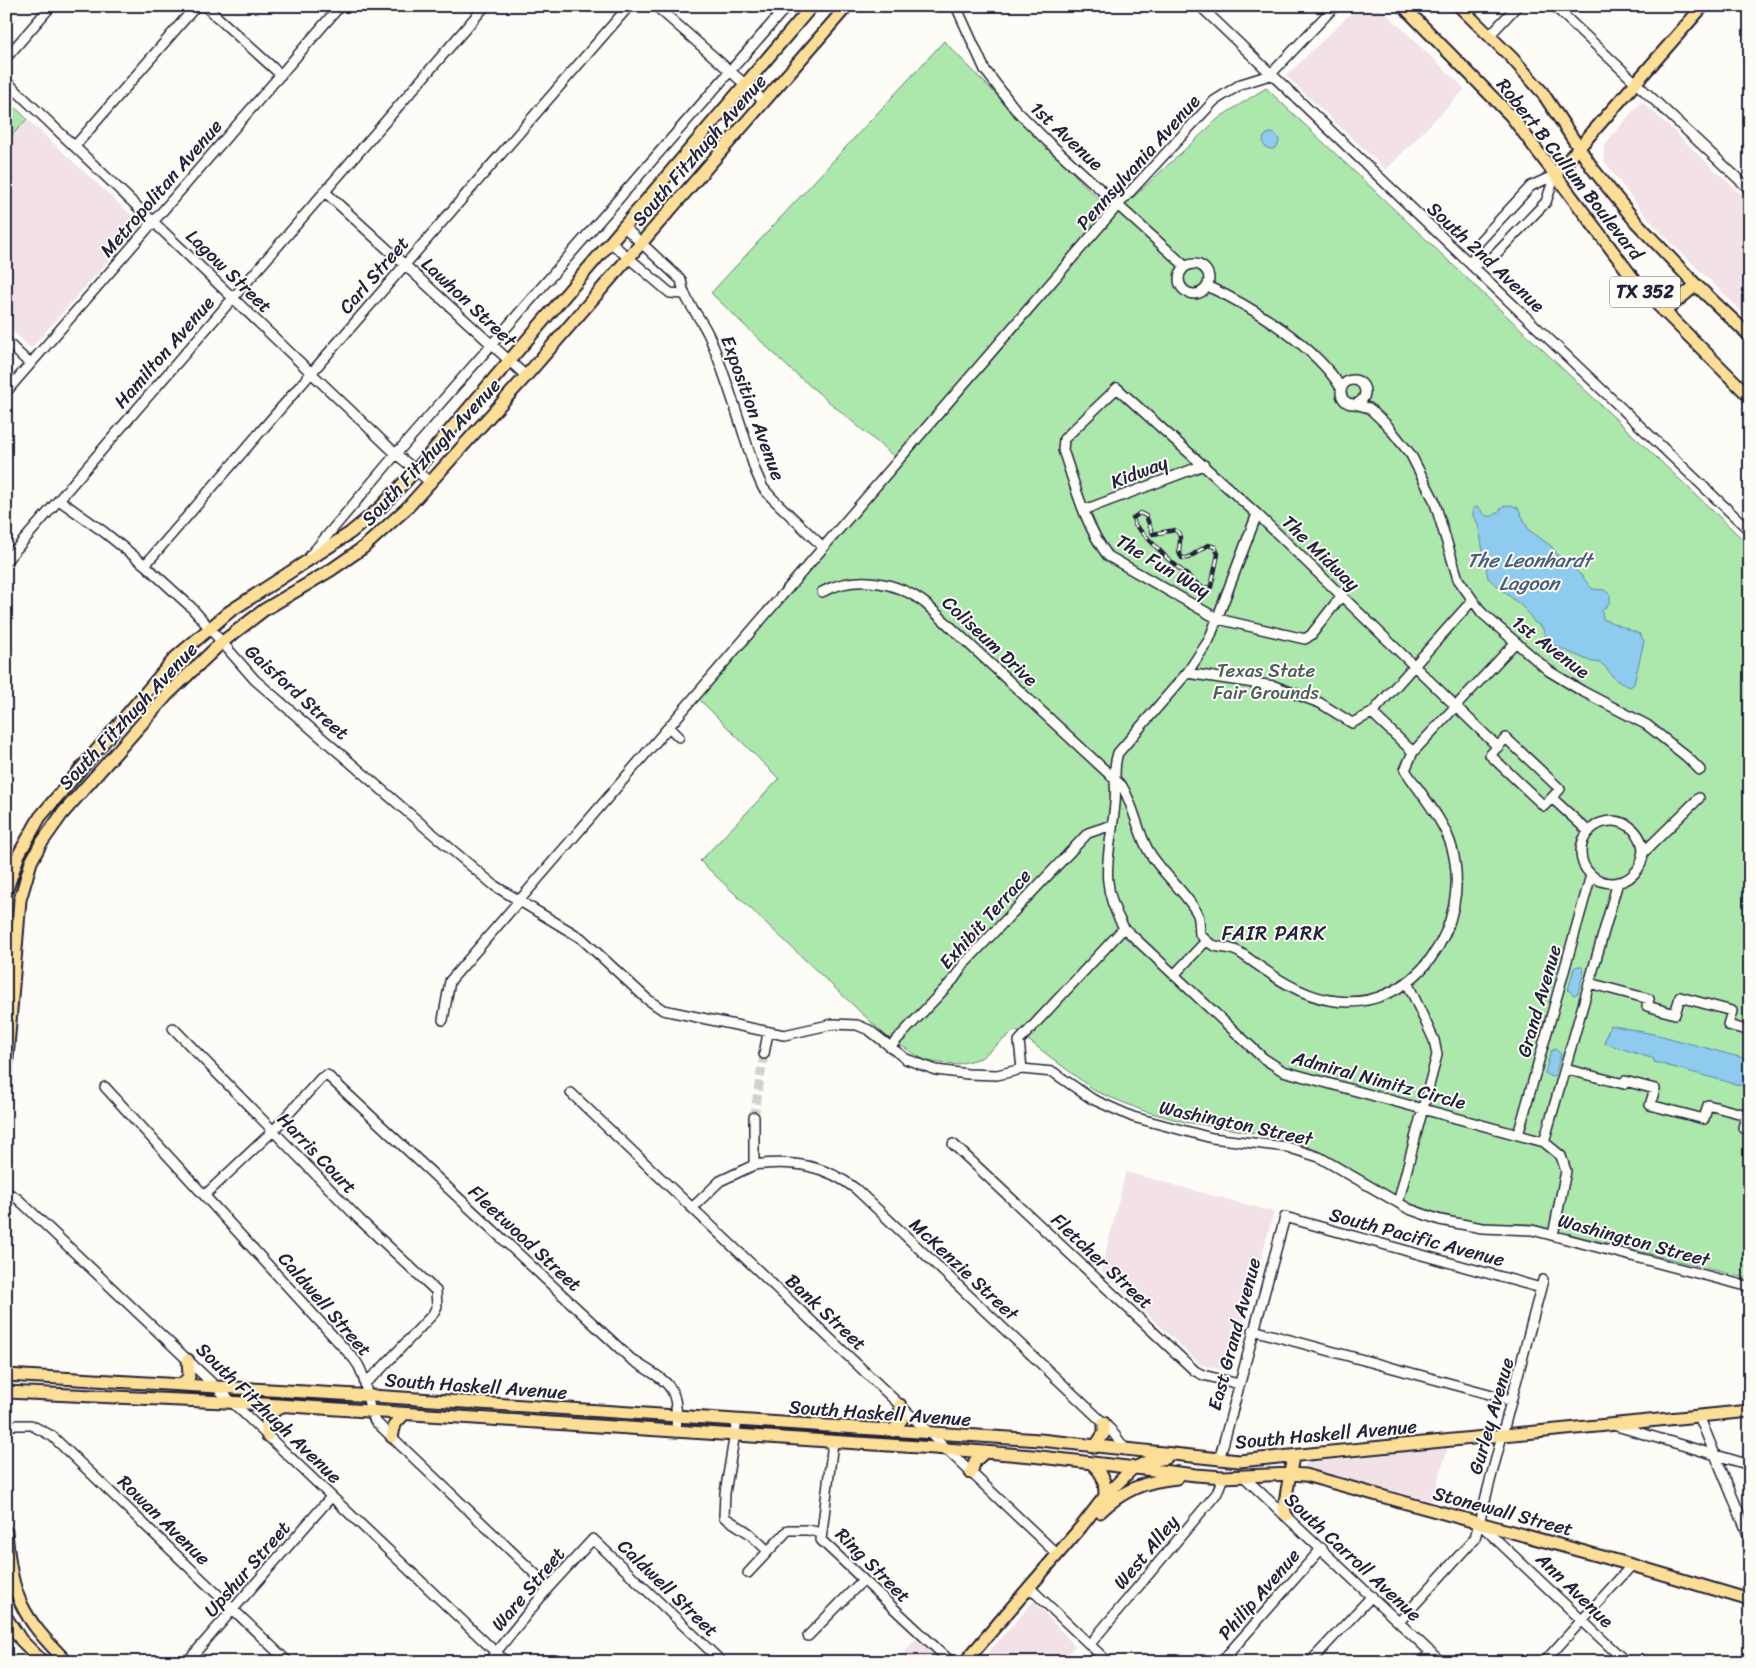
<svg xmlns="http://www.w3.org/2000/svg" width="1756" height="1668" viewBox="0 0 1756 1668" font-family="Sriracha,sans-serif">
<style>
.built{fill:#f2e2e7}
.green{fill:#ace7ac;stroke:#678474}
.water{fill:#8ecbef;stroke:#6387a7}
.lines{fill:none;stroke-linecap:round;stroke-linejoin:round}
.minor-tunnel{stroke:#d1d0d1;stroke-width:9;stroke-dasharray:9 4.5;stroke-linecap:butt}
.minor-casing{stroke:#22223b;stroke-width:12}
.major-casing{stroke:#22223b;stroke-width:15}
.minor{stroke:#fdfcf7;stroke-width:9}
.major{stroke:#fdde96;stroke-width:11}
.rail-casing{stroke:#22223b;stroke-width:4.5}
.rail{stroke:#fdfcf7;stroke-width:2.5;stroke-dasharray:8;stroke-linecap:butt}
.labels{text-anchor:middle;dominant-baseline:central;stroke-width:4;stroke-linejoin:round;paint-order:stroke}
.shield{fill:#fdfcf7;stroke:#646373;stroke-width:1}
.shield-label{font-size:18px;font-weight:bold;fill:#22223b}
.street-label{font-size:19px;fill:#22223b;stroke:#fdfcf7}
.park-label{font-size:19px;fill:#4b5d5d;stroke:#fdfcf7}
.water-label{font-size:20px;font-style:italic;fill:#485d7a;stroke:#fdfcf7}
.neighbourhood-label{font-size:20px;letter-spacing:1px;fill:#22223b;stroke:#fdfcf7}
</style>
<rect width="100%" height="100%" fill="#fdfcf7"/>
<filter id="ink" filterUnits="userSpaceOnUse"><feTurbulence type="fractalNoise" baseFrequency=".02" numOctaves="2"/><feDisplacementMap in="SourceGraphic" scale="10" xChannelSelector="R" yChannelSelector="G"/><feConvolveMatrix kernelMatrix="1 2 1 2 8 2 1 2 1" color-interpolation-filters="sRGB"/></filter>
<g filter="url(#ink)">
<path class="built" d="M1358 6H1378L1465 89 1386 170 1286 76Z
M1640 103 1645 104 1750 203V319L1666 238 1640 209 1604 161V145Z
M27 119 141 224 31 348 6 325V142Z
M1126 1172 1274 1212 1230 1371 1201 1365 1101 1270Z
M1448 1448 1432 1501 1305 1468V1463Z
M1034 1601 1075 1646 1060 1662H980Z
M916 1639 941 1662H896Z
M6 1646 23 1662H6Z"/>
<path class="green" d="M944 41 1114 215 1220 117 1266 88 1750 546V1279L1530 1224 1480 1223 1437 1213 1406 1202 1309 1147 1269 1135 1185 1122 1144 1111 1095 1091 1015 1030 981 1058 955 1065 926 1061 887 1037 700 861 779 779 699 699 897 459 790 369 711 293Z
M6 98 27 119 6 142Z"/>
<path class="water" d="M1263 141a8 8 0 1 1 16 0a8 8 0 1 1-16 0Z
M1511 505 1518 508 1529 530 1551 546 1559 557 1581 575 1592 589 1605 590 1610 595V602L1602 611 1603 619 1640 634 1644 641 1634 684 1630 687C1626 685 1621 684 1618 681 1607 674 1607 661 1592 662L1548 643 1542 627 1534 622 1526 610 1488 578 1478 524 1473 516V508L1478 507 1486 516H1493L1504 506Z
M1578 966 1582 967 1584 971 1578 993 1574 995 1568 990 1574 968Z
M1610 1025 1662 1036 1750 1060V1088L1654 1062V1059L1604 1043Z
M1555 1049 1561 1054 1555 1075 1551 1077 1545 1073 1551 1051Z"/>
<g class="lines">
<path class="minor-tunnel" d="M754 1117 764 1054"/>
<g class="minor-casing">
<path id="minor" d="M205 6 281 75
M656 6 764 101
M956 6 985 70 1015 109 1048 142 1185 266
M1200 6 1750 531
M1554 6 1750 190
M1490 35 1517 6
M6 58 51 6
M6 81 396 454 431 483
M75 146 196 6
M324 191 526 376
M623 226 681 280C684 303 701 316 710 338 728 381 741 426 755 470L763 488 772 498 823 547
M610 242 670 293 683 294
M1179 279a15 15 0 1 1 30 0a15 15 0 1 1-30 0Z
M1472 266 1478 243 1531 186 1555 175
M1472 266 1493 257 1546 202 1555 175
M1207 286C1251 306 1316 346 1341 388
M6 341 30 364
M1341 392a12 12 0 1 1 24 0a12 12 0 1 1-24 0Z
M6 392 340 6
M1355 404 1369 408 1387 425 1411 455 1434 500 1458 579 1482 613 1549 671 1582 691 1647 725 1687 757 1700 770
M59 500 104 532 145 565 191 607 255 680 426 828 495 886 581 938 647 999 663 1010 784 1035 833 1024 857 1025 869 1030 906 1059 936 1070 968 1074 997 1075 1022 1069 1053 1072 1092 1099 1133 1117 1212 1138 1287 1147 1319 1157 1409 1209 1440 1220 1482 1228 1532 1230 1750 1287
M1084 510 1204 465
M309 557 396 454 787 6
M6 561 485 6
M145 565 629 6
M822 592C855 574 897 581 926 604L1122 786C1134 806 1137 830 1148 850 1161 873 1188 894 1198 915 1200 921 1199 927 1200 934 1217 955 1226 942 1242 954 1269 973 1296 994 1329 1000 1414 1016 1473 925 1452 848 1444 820 1421 794 1405 770L1413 752 1372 713 1352 723 1320 703 1274 686 1187 673
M1342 595 1311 635 1305 639 1218 619 1108 556C1085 526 1075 485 1063 450L1064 439 1117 388 1257 514 1498 747
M1372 713 1470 603
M669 727 679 737
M1506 738 1560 789 1544 806 1490 755Z
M1413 752 1515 643
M1552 798 1589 832
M1581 852a31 31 0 1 1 62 0a31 31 0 1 1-62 0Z
M1642 854 1699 798
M1124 928 1263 1058 1283 1071 1544 1142 1561 1156 1566 1171 1553 1235
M1174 975 1206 941
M1589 983 1649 999 1647 1006 1675 1014 1680 997 1732 1011 1728 1025 1750 1031
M443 1020 450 981 1118 205 1214 101 1241 84 1270 75 1335 6
M173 1028 359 1219 436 1291 437 1306 433 1314 380 1370 366 1382
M890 1047 953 980 964 964 1088 833 1112 825
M764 1054 768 1033
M1022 1069 1019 1041 1124 928C1096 880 1111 853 1115 803 1117 786 1112 770 1118 753L1187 673 1209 640 1257 514
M1565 1069 1624 1084 1625 1081 1655 1089 1650 1105 1704 1119 1708 1105 1746 1115 1743 1128 1750 1130
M105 1087 354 1359C369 1377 364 1400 375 1421L549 1587
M571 1093 1058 1555
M1518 1135 1591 875
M1544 1142 1618 882
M953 1144 1195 1371 1203 1375 1239 1384
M754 1165C793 1160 825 1165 856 1189L1111 1430 1126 1450
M6 1192 18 1199 506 1662
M205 1195 273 1131 321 1078 327 1075 631 1359C668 1384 680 1382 676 1432
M1398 1203 1437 1055 1434 1040 1407 982
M692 1208 720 1181 754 1165V1117
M1253 1330 1511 1400
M1699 1416 1750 1539
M737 1421 725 1493 724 1517 749 1533 768 1551
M6 1425H31L52 1436 288 1662
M1613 1425 1750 1465
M833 1442 821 1540 951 1662
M1219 1460 1285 1217 1541 1288
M1243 1476 1441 1662
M1481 1525 1626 1662
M748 1573 788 1530H808L821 1533
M1030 1588 1108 1662
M1399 1622 1475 1538 1543 1280
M808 1636 863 1580
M1090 1644 1217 1493 1223 1477
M187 1662 331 1497
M488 1662 549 1587 593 1539 722 1662
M1221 1662 1322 1548
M1310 1662 1372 1596
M1421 1662 1431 1652
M1544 1662 1632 1565
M1749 1662 1750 1661"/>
</g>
<g class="major-casing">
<path id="major" d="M1403 6 1511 116 1639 286 1750 397
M1459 6 1512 58 1542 92 1593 169 1636 222 1696 285 1750 336
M1555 175 1703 6
M1664 312 1696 285
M6 892 19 854 40 817 175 658 229 612 350 533 380 508 416 470 812 6
M6 1071 20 900 31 862 40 845 62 814 167 695 221 643 264 610 331 570 364 547 407 508 526 376 847 6
M6 1375 357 1395 1040 1440 1239 1461 1750 1411
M181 1385 189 1377 188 1360
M6 1392 246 1403 934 1448 1032 1456 1196 1475 1223 1477 1291 1474 1305 1475 1632 1565 1750 1600
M893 1431 902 1419 900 1405
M267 1435V1416L282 1406
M392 1437 395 1424 404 1414
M1095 1447 1104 1433V1423
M1091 1463C1103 1473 1105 1480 1105 1496
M971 1473 975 1461 985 1452
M1100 1512C1123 1490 1145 1481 1177 1478
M1286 1515 1284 1508 1293 1456
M6 1532C12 1597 20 1615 67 1662
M6 1617 21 1640 43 1662
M965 1662 1081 1527 1105 1496 1132 1469 1149 1461 1166 1458"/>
</g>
<use href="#minor" class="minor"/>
<use href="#major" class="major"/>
<g class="rail-casing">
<path id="rail" d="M1140 513 1146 516 1153 534 1175 530 1178 532C1184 540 1175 550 1182 558H1188L1208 545 1215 547 1218 554 1211 587 1202 588 1167 558 1135 525 1133 518Z"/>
</g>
<use href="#rail" class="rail"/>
</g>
</g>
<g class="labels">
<rect class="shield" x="1610" y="276.5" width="70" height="31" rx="4"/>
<g class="shield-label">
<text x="1645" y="292">TX 352</text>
</g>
<g class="street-label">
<text transform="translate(1067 136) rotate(43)">1st Avenue</text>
<text transform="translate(699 150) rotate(-49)">South Fitzhugh Avenue</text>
<text transform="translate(1138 162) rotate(-48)">Pennsylvania Avenue</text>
<text transform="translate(1570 169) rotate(52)">Robert B Cullum Boulevard</text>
<text transform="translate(161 188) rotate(-49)">Metropolitan Avenue</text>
<text transform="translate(1486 257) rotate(43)">South 2nd Avenue</text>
<text transform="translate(229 271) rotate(44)">Lagow Street</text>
<text transform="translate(374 275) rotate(-49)">Carl Street</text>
<text transform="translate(469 302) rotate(43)">Lawhon Street</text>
<text transform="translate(164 352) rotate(-49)">Hamilton Avenue</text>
<text transform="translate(753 408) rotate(70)">Exposition Avenue</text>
<text transform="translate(431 452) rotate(-47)">South Fitzhugh Avenue</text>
<text transform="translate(1139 472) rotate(-21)">Kidway</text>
<text transform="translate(1321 553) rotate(44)">The Midway</text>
<text transform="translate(1163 566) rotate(31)">The Fun Way</text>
<text transform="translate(990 641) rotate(43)">Coliseum Drive</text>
<text transform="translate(1551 647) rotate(37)">1st Avenue</text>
<text transform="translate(297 692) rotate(42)">Gaisford Street</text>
<text transform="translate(128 716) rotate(-47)">South Fitzhugh Avenue</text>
<text transform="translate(985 919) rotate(-48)">Exhibit Terrace</text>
<text transform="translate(1539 1001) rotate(-74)">Grand Avenue</text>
<text transform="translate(1379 1080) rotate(15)">Admiral Nimitz Circle</text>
<text transform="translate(1236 1123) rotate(12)">Washington Street</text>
<text transform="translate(317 1153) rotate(46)">Harris Court</text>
<text transform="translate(1417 1237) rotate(15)">South Pacific Avenue</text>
<text transform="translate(525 1238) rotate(43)">Fleetwood Street</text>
<text transform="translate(1634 1240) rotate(15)">Washington Street</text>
<text transform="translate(1102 1261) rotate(43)">Fletcher Street</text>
<text transform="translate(964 1269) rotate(43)">McKenzie Street</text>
<text transform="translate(325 1304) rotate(49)">Caldwell Street</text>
<text transform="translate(826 1312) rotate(43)">Bank Street</text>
<text transform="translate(1234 1334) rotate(-75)">East Grand Avenue</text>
<text transform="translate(476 1386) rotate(4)">South Haskell Avenue</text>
<text transform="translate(269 1413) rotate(44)">South Fitzhugh Avenue</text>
<text transform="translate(880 1413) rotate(4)">South Haskell Avenue</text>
<text transform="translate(1491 1416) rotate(-74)">Gurley Avenue</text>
<text transform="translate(1326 1434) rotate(-5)">South Haskell Avenue</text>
<text transform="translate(1503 1511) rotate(15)">Stonewall Street</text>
<text transform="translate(164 1520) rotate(44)">Rowan Avenue</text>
<text transform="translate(1146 1552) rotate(-50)">West Alley</text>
<text transform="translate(1353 1557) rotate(43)">South Carroll Avenue</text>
<text transform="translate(873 1565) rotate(45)">Ring Street</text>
<text transform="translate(247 1569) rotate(-49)">Upshur Street</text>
<text transform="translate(668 1588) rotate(44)">Caldwell Street</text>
<text transform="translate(528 1589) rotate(-50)">Ware Street</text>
<text transform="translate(1575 1590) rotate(44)">Ann Avenue</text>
<text transform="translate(1259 1594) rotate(-49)">Philip Avenue</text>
</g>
<g class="park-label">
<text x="1266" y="670">Texas State<tspan x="1266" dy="22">Fair Grounds</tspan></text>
</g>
<g class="water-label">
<text x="1529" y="560">The Leonhardt<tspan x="1529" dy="23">Lagoon</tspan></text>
</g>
<g class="neighbourhood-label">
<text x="1274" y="933">FAIR PARK</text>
</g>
</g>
<rect width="1756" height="1668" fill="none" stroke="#fdfcf7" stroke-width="25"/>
<rect x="12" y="12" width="1731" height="1643" fill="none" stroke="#22223b" stroke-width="2" filter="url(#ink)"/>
</svg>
